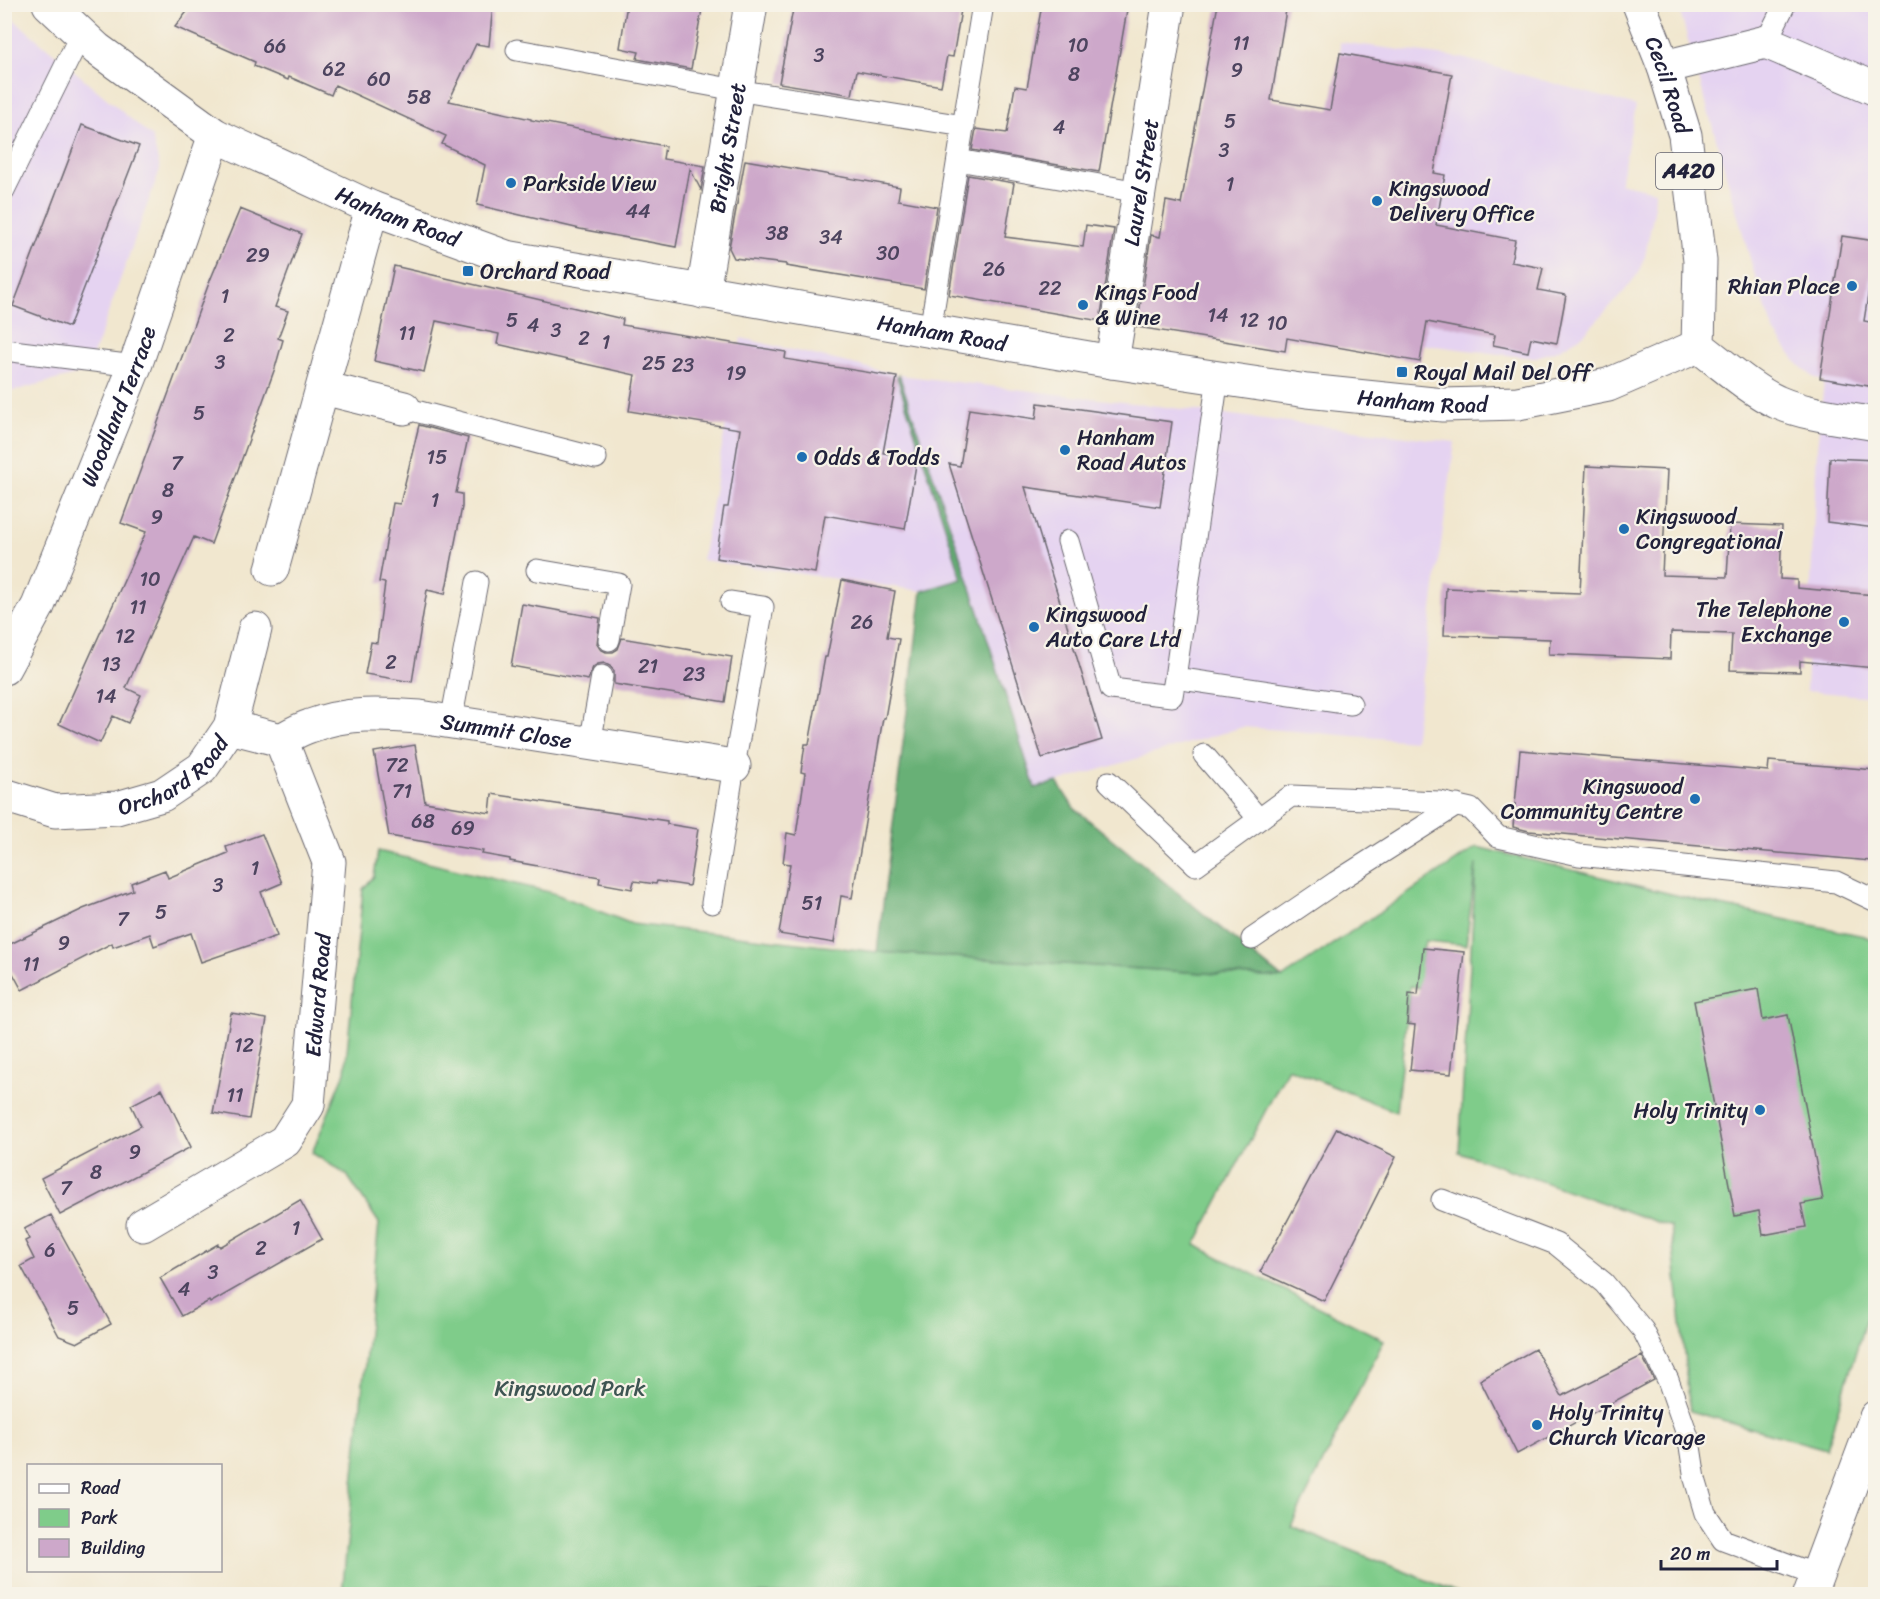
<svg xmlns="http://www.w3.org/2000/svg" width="1880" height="1599" viewBox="0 0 1880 1599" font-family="Sriracha,sans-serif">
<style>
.built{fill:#e5d3f1}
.green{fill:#7fcc8a;stroke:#507762;stroke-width:1.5}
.forest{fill:#67b076;stroke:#446958;stroke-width:1.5}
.building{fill:#cda8ca}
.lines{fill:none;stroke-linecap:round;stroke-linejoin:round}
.lane-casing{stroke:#6a676f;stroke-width:23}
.street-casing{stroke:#6a676f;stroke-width:35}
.secondary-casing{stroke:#6a676f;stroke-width:35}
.primary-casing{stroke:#6a676f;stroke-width:35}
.lane{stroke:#fff;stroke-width:21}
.street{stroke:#fff;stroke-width:33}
.secondary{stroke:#fff;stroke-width:33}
.primary{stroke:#fff;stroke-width:33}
.poi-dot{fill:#1f6fb2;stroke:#f7f3e8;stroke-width:2}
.labels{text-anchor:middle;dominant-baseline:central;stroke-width:4.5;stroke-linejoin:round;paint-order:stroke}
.number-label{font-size:20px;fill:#4d445f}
.shield{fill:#f7f3e8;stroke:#62616f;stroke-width:1.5}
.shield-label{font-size:21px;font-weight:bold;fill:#22223b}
.street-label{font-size:22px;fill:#22223b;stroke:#f7f3e8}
.poi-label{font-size:22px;fill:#22223b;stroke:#f7f3e8;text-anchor:start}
.park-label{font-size:22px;fill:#3e5553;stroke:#f7f3e8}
</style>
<rect width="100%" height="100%" fill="#f7f3e8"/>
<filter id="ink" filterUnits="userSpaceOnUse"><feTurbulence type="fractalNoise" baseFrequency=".0167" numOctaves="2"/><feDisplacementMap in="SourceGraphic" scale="12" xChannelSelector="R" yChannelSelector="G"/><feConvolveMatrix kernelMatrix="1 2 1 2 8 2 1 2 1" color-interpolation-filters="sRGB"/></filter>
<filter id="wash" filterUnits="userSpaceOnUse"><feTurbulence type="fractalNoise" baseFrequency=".008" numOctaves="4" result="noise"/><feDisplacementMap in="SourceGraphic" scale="24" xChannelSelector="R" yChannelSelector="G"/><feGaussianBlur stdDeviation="1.35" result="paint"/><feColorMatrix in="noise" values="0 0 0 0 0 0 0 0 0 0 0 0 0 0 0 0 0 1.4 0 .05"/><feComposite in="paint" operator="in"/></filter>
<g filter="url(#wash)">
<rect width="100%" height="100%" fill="#f1e7cf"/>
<path class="built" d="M1678 5H1875V697L1806 691 1817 448 1824 382 1813 377 1798 364 1773 330 1755 276Z
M5 12 152 137 160 169 87 372 5 393Z
M1340 42 1462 58 1636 106 1620 183 1655 191 1654 211 1645 256 1640 271 1623 293 1583 335 1558 350 1536 357H1524L1419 344 1420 362 1288 338 1340 53Z
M741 338 899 375 1455 442 1414 741 1243 727 1035 789 978 609 911 411 962 579 922 591 702 560Z"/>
<path class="green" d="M1477 847 1721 906 1864 936 1875 941V1289L1826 1449 1690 1411 1671 1227 1459 1152 1476 864 1466 945 1426 941 1423 948 1421 988 1410 986 1396 1112 1288 1068 1195 1245 1384 1340 1291 1526 1461 1594H342L379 1223 347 1175 312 1153 345 1072 363 889 374 876 378 851 553 893 632 924 877 952 1282 978Z"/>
<path class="forest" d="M899 375 978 609 1035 788 1057 782 1074 808 1282 978 877 952 922 591 962 579 897 377Z"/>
<g id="blocks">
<path class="building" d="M193 4H493L489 46 476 44 449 101 531 119V120L665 146 663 159 705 166 701 190 690 169 676 247 580 229 477 205 485 165 442 144 446 136 335 85 331 95 294 79 289 77 288 80 254 66 255 62 175 27Z
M627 4H703L691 69 637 59 639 52 620 48Z
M794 4H962L953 57 947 56 941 86 857 71 852 95 779 83Z
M1042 4H1128L1099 172 972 150 976 129 1007 133 1015 86 1027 88Z
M1218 4H1287L1271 100 1330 110 1340 53 1452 74 1434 173 1445 175 1436 225 1515 240 1511 262 1543 268 1538 290 1566 295 1557 343 1531 338 1528 352 1493 345 1495 335 1427 322 1420 362 1287 338 1285 351 1137 327 1151 235 1160 237 1166 201 1181 204Z
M82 125 139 146 69 327 13 306Z
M745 160 900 187 898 200 937 207 924 289 786 266V264L734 258 729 248Z
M968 175 1014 183 1005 237 1083 247 1086 225 1114 229 1100 321 949 295Z
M240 209 302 234 275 307 288 311 278 338 283 340 275 368 211 544 194 537 126 688 141 695 128 723 113 716 100 743 59 724 146 532 121 523 209 283Z
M1842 236 1875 241V251L1864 321 1875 323V387L1820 378Z
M394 266 623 319 622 325 786 352 785 359 897 377 883 453 917 459 905 529 825 515 815 573 716 558 724 507H728L740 429 629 411 635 375 497 344 499 334 436 321 424 372 374 361Z
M1038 403 1172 422 1160 507 1025 487 1102 740 1042 758 949 464 960 466 969 409 1036 419Z
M419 425 468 438 456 493 462 494V507L445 594 427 590 412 682 365 674 371 642 377 643 385 583 379 582 393 503 400 504Z
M1830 458 1875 460V528L1827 522Z
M1586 466 1667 470 1662 575 1727 577 1730 524 1782 526 1780 579 1797 580V588L1875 595V668L1800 661V672L1730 670 1732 634 1671 632 1670 659 1549 654 1550 639 1444 635 1446 588 1580 593Z
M842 580 895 591 887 637 899 639 885 718H883L852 898 841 896 834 943 779 934 790 864 783 863 787 833 796 835 805 773 801 772 805 744H809L825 657H827Z
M522 604 600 618 597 644 600 649 606 652H613L618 649 622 638 732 657 725 702 614 684V671L610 666 604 663 598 664 593 667 588 680 511 666Z
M415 745 425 802 490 813 492 794 667 821V824L698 829 689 886 657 881 656 884 634 881 632 889 599 883 600 877 510 861V859L482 854 483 851 389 836 374 752Z
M1520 750 1768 771 1769 761 1875 770V811L1871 861 1529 831 1513 827Z
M262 834 282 883 261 892 277 936 201 962 191 933 154 946 150 934 113 947 112 943 22 990 4 957V947L83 909 133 890 131 883 165 870 168 878 228 853 226 847Z
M1423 948 1464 952 1451 1074 1410 1070 1415 1025 1407 1024 1409 994 1418 995Z
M1758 989 1763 1020 1788 1015 1823 1200 1801 1204 1806 1227 1763 1235 1759 1211 1735 1216 1694 1001Z
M231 1013 267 1019 249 1119 213 1113Z
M162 1089 191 1147 60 1215 41 1178 141 1126 131 1105Z
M1337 1128 1396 1157 1324 1301 1260 1272Z
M300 1200 322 1239 210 1303 209 1301 182 1316 160 1278 218 1244 220 1247Z
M51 1215 111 1324 77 1343 59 1336 21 1266 34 1259 25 1241 29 1239 24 1229Z
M1535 1349 1562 1396 1642 1356 1654 1380 1517 1454 1480 1380Z"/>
</g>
</g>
<g filter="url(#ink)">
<use href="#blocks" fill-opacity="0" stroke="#6a676f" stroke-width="1.5"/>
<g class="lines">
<g class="lane-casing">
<path id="lane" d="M1766 42 1785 4
M517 50 736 90 964 126
M958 160 1139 192
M4 190 81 34
M930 331 983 4
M4 350 135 366
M404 408 596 458
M1068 541 1111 689 1172 696 1175 678 1351 704
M537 570 619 584 609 640
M1175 678 1218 377
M451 722 477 582
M590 744 602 676
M1204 755 1259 819
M1109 782 1196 865 1291 796 1440 802 1471 809 1498 837 1579 855 1836 882 1876 901
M712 903 734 766 763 607 731 602
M1252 939 1336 882 1457 805
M1442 1200 1556 1244 1604 1283 1643 1330 1668 1380 1689 1440 1695 1479 1705 1513 1723 1540 1817 1575"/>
</g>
<g class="street-casing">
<g id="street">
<path d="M1664 67 1766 42 1876 89"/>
<path id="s1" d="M703 292 751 4"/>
<path id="s2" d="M1112 362 1169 4"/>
<path d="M323 388 404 408"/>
<path d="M272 569 372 208"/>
<path id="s3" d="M4 668 38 606 135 366 215 135"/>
<path id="s4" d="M281 740C290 735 300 729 310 726 346 712 382 714 420 717L734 766"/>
<path id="s5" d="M4 795 55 811 117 808 162 795 202 768 230 727 255 629"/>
<path id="s6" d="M143 1225 285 1141 308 1105 329 862 281 740 230 727"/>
</g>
</g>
<g class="secondary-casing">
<g id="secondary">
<path id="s7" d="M49 4 97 49 215 135 372 208 506 257 1112 362 1307 391 1443 405 1518 403 1608 385 1698 346"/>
</g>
</g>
<g class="primary-casing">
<g id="primary">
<path id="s8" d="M1639 4 1664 67 1685 135 1700 261 1698 346C1721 363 1751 390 1777 402 1807 415 1843 418 1876 424"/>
<path d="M1810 1594 1876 1417"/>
</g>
</g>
<use href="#lane" class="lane"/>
<use href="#street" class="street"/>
<use href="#secondary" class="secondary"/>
<use href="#primary" class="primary"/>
</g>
</g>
<g class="poi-dot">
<circle cx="511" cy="183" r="6"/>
<circle cx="1377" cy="201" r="6"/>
<rect x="462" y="265" width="12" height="12" rx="3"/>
<circle cx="1852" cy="286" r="6"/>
<circle cx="1083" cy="305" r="6"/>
<rect x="1396" y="366" width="12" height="12" rx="3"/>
<circle cx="1065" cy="450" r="6"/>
<circle cx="802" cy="457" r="6"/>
<circle cx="1624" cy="529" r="6"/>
<circle cx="1844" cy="622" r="6"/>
<circle cx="1034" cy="627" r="6"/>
<circle cx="1695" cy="799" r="6"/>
<circle cx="1760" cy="1110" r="6"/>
<circle cx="1537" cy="1425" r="6"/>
</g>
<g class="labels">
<g class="number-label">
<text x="1241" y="43">11</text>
<text x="1078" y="45">10</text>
<text x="275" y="46">66</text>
<text x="819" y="55">3</text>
<text x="334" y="69">62</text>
<text x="1237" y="70">9</text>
<text x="1074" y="74">8</text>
<text x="379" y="79">60</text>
<text x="419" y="97">58</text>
<text x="1230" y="121">5</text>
<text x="1059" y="127">4</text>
<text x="1224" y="150">3</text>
<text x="1230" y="184">1</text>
<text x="638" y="211">44</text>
<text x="777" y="233">38</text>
<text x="831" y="237">34</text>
<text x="888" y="253">30</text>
<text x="258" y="255">29</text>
<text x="994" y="269">26</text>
<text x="1050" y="288">22</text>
<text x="225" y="296">1</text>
<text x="1218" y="315">14</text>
<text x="512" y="320">5</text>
<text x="1249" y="320">12</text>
<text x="1277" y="323">10</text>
<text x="533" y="325">4</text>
<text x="556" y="330">3</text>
<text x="407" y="333">11</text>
<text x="229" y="335">2</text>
<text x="584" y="338">2</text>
<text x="606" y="342">1</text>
<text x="220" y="362">3</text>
<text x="654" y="363">25</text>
<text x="683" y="365">23</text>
<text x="736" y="373">19</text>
<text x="199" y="413">5</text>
<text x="437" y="457">15</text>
<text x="177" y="463">7</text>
<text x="168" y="490">8</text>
<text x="435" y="500">1</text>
<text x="157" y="517">9</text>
<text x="150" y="579">10</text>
<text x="138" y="607">11</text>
<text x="862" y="622">26</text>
<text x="125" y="636">12</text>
<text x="391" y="662">2</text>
<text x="111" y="664">13</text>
<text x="648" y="666">21</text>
<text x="694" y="674">23</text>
<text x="106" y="696">14</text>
<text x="397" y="765">72</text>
<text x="402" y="791">71</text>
<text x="423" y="821">68</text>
<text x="463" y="828">69</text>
<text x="255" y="868">1</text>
<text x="218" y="885">3</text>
<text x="812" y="903">51</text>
<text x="161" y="912">5</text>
<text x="123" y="919">7</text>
<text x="64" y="943">9</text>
<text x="31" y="964">11</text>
<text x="244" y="1045">12</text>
<text x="235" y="1095">11</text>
<text x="135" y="1152">9</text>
<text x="96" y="1172">8</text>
<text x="66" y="1188">7</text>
<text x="296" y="1228">1</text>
<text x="261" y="1248">2</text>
<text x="50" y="1250">6</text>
<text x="213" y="1272">3</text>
<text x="184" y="1289">4</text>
<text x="73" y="1308">5</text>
</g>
<rect class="shield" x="1656" y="153" width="66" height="36" rx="4.5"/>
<g class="shield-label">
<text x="1689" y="171">A420</text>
</g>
<g class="street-label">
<text stroke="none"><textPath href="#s8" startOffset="86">Cecil Road</textPath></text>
<text stroke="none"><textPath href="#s1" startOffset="146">Bright Street</textPath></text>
<text stroke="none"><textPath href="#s2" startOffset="182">Laurel Street</textPath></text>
<text stroke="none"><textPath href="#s7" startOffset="412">Hanham Road</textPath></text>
<text stroke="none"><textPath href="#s7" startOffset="970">Hanham Road</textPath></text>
<text stroke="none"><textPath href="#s7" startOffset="1456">Hanham Road</textPath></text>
<text stroke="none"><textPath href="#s3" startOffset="286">Woodland Terrace</textPath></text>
<text stroke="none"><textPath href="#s4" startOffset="231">Summit Close</textPath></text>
<text stroke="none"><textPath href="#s5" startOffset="182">Orchard Road</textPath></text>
<text stroke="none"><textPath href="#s6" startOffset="318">Edward Road</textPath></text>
</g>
<g class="poi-label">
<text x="523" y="183">Parkside View</text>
<text x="1389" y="188">Kingswood<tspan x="1389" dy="25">Delivery Office</tspan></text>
<text x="480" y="271">Orchard Road</text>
<text x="1840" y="286" text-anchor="end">Rhian Place</text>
<text x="1095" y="292">Kings Food<tspan x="1095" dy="25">&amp; Wine</tspan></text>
<text x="1414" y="372">Royal Mail Del Off</text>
<text x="1077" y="437">Hanham<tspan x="1077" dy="25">Road Autos</tspan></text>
<text x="814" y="457">Odds &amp; Todds</text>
<text x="1636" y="516">Kingswood<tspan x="1636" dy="25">Congregational</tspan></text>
<text x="1832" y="609" text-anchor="end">The Telephone<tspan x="1832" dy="25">Exchange</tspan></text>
<text x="1046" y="614">Kingswood<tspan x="1046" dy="25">Auto Care Ltd</tspan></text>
<text x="1683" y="786" text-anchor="end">Kingswood<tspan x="1683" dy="25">Community Centre</tspan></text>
<text x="1748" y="1110" text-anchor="end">Holy Trinity</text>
<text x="1549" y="1412">Holy Trinity<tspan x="1549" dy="25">Church Vicarage</tspan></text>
</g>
<g class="park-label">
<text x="570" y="1388">Kingswood Park</text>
</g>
</g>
<rect width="1880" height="1599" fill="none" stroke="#f7f3e8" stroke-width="24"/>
<rect x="27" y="1464" width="195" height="108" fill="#f7f3e8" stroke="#a29fa3" stroke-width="1.5"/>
<rect x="39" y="1484" width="30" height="9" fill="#ffffff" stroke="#a29fa3" stroke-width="1.5"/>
<text x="81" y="1494" font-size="18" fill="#22223b">Road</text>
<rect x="39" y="1509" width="30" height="18" fill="#7fcc8a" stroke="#a29fa3" stroke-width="1.5"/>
<text x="81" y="1524" font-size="18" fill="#22223b">Park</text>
<rect x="39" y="1539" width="30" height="18" fill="#cda8ca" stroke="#a29fa3" stroke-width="1.5"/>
<text x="81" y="1554" font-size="18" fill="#22223b">Building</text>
<path d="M1661 1560v9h116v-9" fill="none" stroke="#22223b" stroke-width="3"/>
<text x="1670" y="1560" font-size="18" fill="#22223b" stroke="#f7f3e8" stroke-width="4.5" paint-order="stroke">20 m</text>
</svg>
